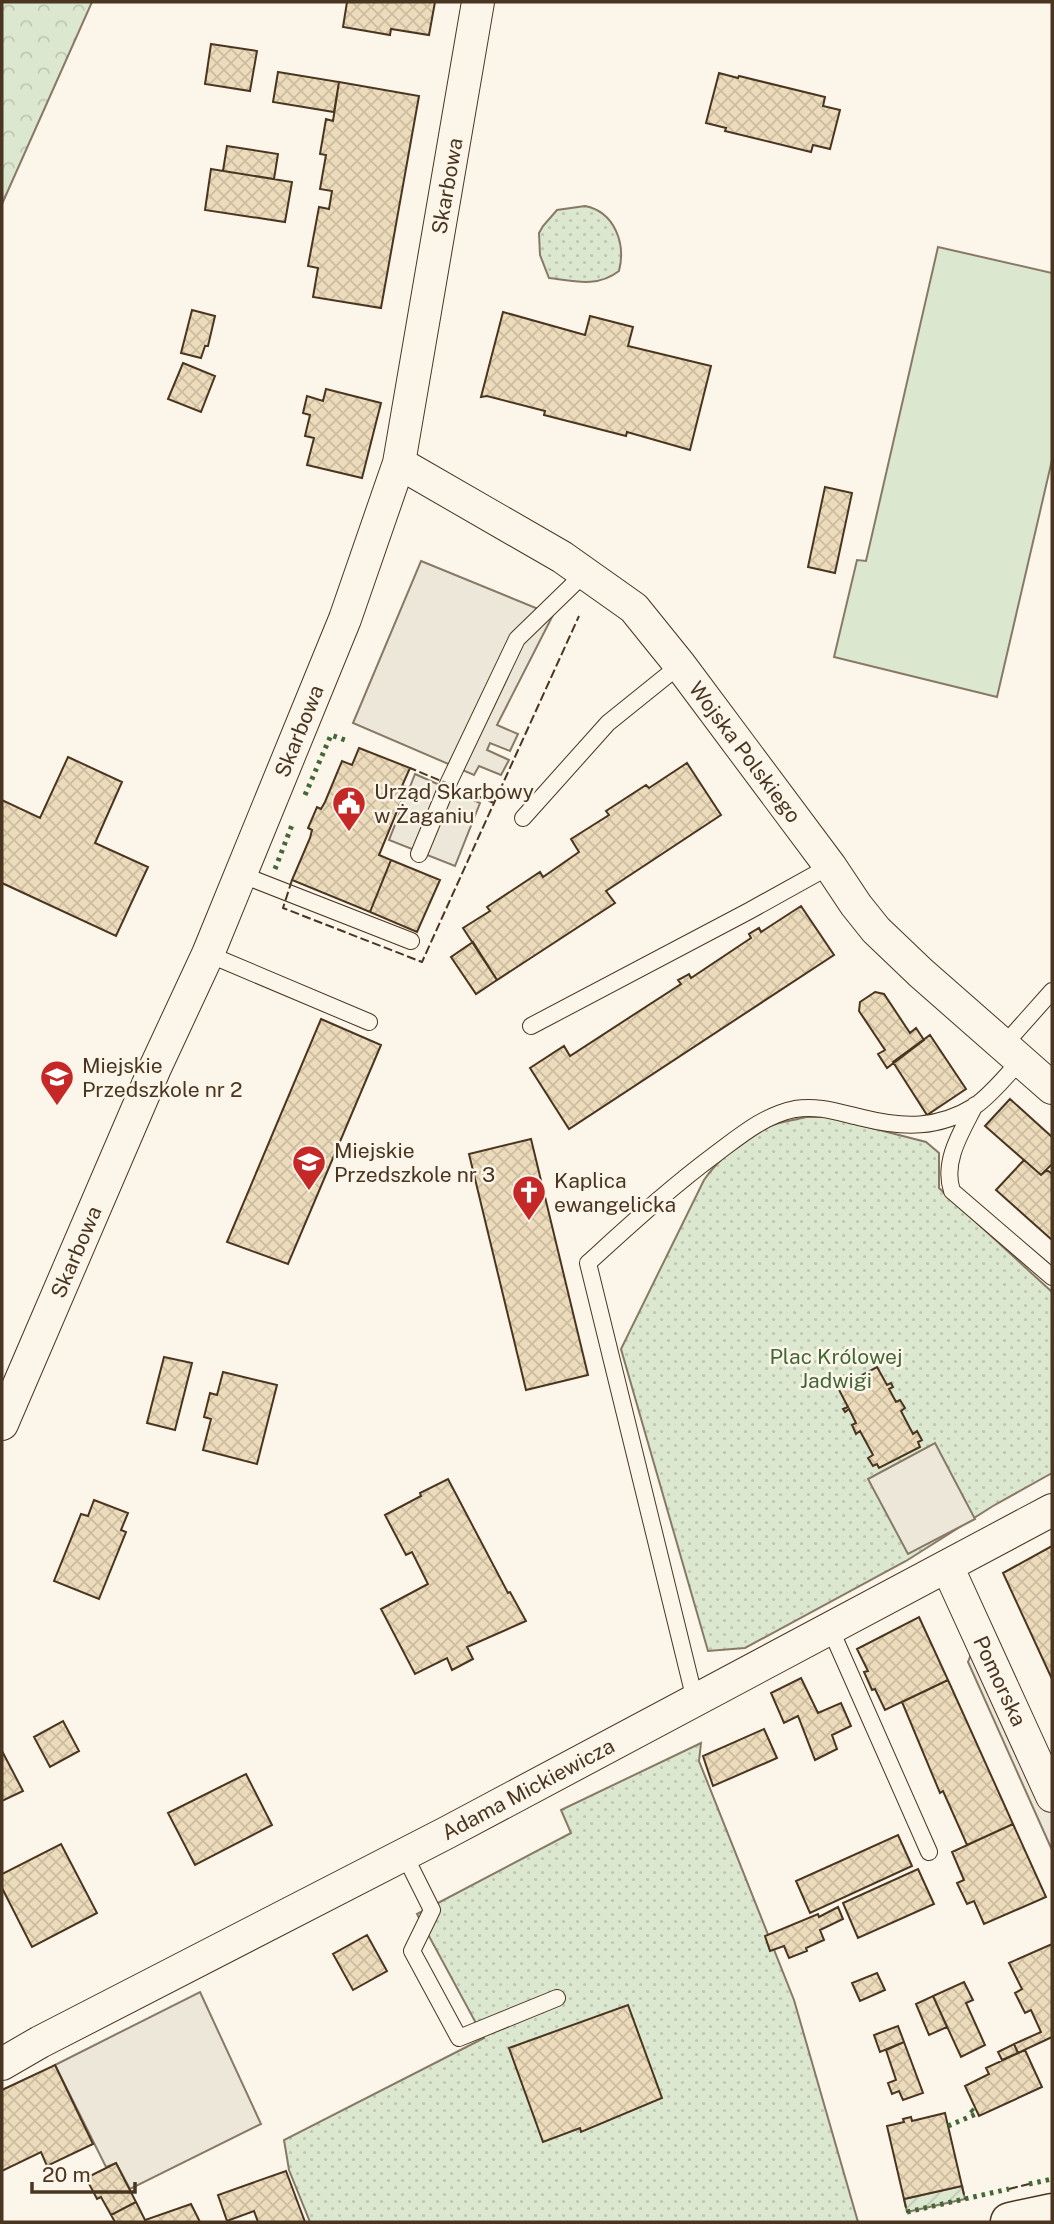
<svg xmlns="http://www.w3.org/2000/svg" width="1054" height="2224" viewBox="0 0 1054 2224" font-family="'Public Sans',sans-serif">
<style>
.grass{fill:url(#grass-dots);stroke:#887966;stroke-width:2}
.forest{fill:url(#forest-crowns);stroke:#887966;stroke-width:2}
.garden{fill:url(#garden-furrows);stroke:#887966;stroke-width:2}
.pitch{fill:#dce7d0;stroke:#887966;stroke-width:2}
.parking{fill:#ede7d9;stroke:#887966;stroke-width:2}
.building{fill:url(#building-cross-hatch);stroke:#4a3520;stroke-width:2}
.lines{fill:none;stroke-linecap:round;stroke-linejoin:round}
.lane-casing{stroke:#4a3520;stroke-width:18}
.street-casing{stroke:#4a3520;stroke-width:34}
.secondary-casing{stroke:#4a3520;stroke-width:41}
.lane{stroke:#fbf6e9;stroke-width:16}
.street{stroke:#fbf6e9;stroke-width:32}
.secondary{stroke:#fbf6e9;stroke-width:38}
.hedge{stroke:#436837;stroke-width:5;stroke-dasharray:3.5 5;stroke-linecap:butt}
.fence{stroke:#4a3520;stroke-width:2;stroke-dasharray:9 3.5;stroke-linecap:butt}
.labels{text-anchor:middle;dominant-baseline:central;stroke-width:5;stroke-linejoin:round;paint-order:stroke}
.street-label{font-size:21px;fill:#4a3520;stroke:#fbf6e9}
.poi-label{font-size:21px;fill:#4a3520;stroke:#fbf6e9;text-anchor:start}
.park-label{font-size:21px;fill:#436837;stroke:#fbf6e9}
</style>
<defs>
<pattern id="grass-dots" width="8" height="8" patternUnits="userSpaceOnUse" patternTransform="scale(1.75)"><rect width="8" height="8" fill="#dce7d0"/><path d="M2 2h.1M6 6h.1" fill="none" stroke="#bec7b2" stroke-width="1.8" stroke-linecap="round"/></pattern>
<pattern id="forest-crowns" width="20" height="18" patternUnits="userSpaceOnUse" patternTransform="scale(1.75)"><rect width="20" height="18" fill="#dce7d0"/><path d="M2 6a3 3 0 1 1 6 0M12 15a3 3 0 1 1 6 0" fill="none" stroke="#bec7b2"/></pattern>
<pattern id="garden-furrows" width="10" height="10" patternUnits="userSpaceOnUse" patternTransform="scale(1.75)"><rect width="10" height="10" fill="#dce7d0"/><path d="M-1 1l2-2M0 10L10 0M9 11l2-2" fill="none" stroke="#bec7b2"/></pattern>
<pattern id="building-cross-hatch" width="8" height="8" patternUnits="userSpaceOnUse" patternTransform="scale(1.75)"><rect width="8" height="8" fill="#ecdcbc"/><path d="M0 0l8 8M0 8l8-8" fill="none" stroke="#ccbda1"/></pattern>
</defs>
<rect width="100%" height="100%" fill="#fbf6e9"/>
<path class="grass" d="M585 206C615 212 626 244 619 271 597 288 574 281 549 278L540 255 539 233 543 226 557 210Z
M806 1117H829L926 1142 939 1153V1188L1052 1292V1473L993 1506 906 1561 745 1648 708 1651 621 1349 704 1180C718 1159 749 1133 773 1125 784 1121 795 1120 806 1117Z
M701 1743 699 1761 794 2000 858 2222H310L289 2170 284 2140 484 2038 417 1914 571 1833 561 1810Z"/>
<path class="forest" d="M2 2H92L2 204Z"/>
<path class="garden" d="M962 2186 965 2199 907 2212 904 2199Z"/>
<path class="pitch" d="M938 247 1052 273V460L997 697 834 657 857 560 866 561Z"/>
<path class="parking" d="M421 561 553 615 497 725 518 734 510 751 490 743 487 750 509 760 501 775 479 766 474 775 353 723Z
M415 774 480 803 455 866 389 840Z
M935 1443 975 1519 908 1554 868 1479Z
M980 1632 1052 1795V1850L968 1662Z
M200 1992 261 2124 130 2189 116 2163 106 2167 55 2065Z"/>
<path class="building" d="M347 2H435L429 35 391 29 390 35 343 27Z
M211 44 257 51 250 91 205 84Z
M278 72 339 82 334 112 273 102Z
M719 73 738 78 739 76 825 97 823 106 840 110 830 149 813 145 811 152 725 131 726 128 706 123Z
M339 82 419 96 381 308 313 297 318 268 308 266 319 207 329 209 332 191 320 189 326 155 320 154 326 119 333 121Z
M227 146 278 154 274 179 223 171Z
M211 169 292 182 285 222 205 210Z
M192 310 215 316 208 346H205L201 358 181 353Z
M503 312 585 335 590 316 633 327 628 346 711 366 690 450 627 432 626 436 544 415 545 411 487 396 481 397Z
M183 363 215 376 201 412 168 399Z
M326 389 381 403 362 478 307 465 314 438 305 436 310 415 303 413 307 396 323 401Z
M825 487 852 493 835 573 808 567Z
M359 748 410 768 402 786 407 787 379 855 391 860 370 912 292 880 310 838 312 830 308 828 317 807 321 809 325 802 342 761 352 765Z
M68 757 122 782 95 843 148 867 116 936 2 883V800L40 818Z
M687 763 721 815 606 891 615 903 497 980 463 928 490 911 487 907 540 872 543 877 579 852 571 839 609 815 606 811 646 785 649 788Z
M391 860 440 880 417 932 370 912Z
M801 906 834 955 569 1129 530 1068 564 1046 570 1056 681 984 678 980 689 974 691 978 751 938 749 934 759 928 761 932Z
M473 942 497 980 476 994 451 957Z
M875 992 884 994 910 1033 916 1028 924 1040 887 1068 878 1054 885 1050 859 1011 860 1002Z
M321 1019 381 1045 288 1264 227 1242Z
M930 1035 966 1089 927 1115 893 1062Z
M1010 1099 1052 1137V1164L1041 1175 985 1126Z
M531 1139 588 1375 526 1390 469 1154Z
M1024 1160 1041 1175 1047 1170 1052 1174V1240L996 1190Z
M164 1357 192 1363 175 1430 147 1423Z
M877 1367 887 1385 891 1383 893 1387 889 1389 896 1402 900 1400 905 1408 901 1411 913 1434 917 1431 922 1440 918 1442 920 1447 879 1468 877 1464 873 1466 868 1458 873 1455 860 1431 856 1434 852 1425 856 1423 849 1409 845 1412 843 1409 848 1407 838 1388Z
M223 1372 277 1385 257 1464 203 1450 211 1419 204 1417 210 1393 217 1395Z
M448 1479 508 1593 510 1592 526 1621 467 1647 473 1659 452 1670 447 1658 415 1674 381 1609 428 1584 412 1552 406 1555 385 1515 421 1496 420 1493Z
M94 1500 128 1513 121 1530 126 1532 99 1599 54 1581 81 1514 88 1516Z
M1052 1546V1679L1003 1573Z
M919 1617 948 1680 885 1710 875 1689 872 1690 864 1672 868 1671 857 1649Z
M801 1678 818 1713 841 1703 851 1726 832 1735 837 1749 815 1760 798 1716 784 1723 771 1693Z
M948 1680 1013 1824 967 1845 943 1791 940 1793 902 1702Z
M63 1721 79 1751 50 1767 34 1737Z
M764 1729 777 1758 713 1786 703 1756Z
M2 1751 23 1791 2 1801Z
M246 1774 272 1825 195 1865 168 1813Z
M1013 1824 1046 1897 984 1924 974 1901 967 1904 957 1883 964 1880 952 1852Z
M898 1835 912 1866 810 1913 796 1881Z
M61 1844 97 1913 32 1947 2 1888V1874Z
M918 1869 934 1904 858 1938 843 1903Z
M838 1907 843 1919 820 1930 824 1940 806 1948 807 1951 789 1958 784 1946 770 1951 765 1936 818 1914 819 1917Z
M367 1935 387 1971 353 1990 333 1954Z
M1052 1944V2037L1018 2053 1014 2044 1041 2032 1031 2010 1025 2013 1015 1993 1022 1989 1009 1963Z
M877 1973 885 1990 860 2001 852 1983Z
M964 1982 973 2000 966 2003 985 2045 961 2057 933 1996Z
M933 1996 947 2027 929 2035 916 2004Z
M628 2005 662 2098 581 2132 580 2128 543 2142 509 2048Z
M898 2026 904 2042 880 2052 874 2035Z
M904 2042 923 2093 903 2100 899 2091 892 2094 888 2083 896 2080 886 2050Z
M1014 2044 1018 2053 1002 2060 998 2052Z
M1025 2050 1042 2087 979 2116 965 2086 989 2074 986 2068Z
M55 2065 93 2144 47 2166 41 2152 2 2171V2090Z
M945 2113 962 2186 904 2199 887 2126 904 2122 903 2119 911 2117 912 2121Z
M116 2163 136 2202 111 2215 101 2197 97 2199 86 2178Z
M286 2171 305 2222H258L254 2211 227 2221 218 2195Z
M136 2202 146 2222H115L111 2215Z
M191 2204 200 2222H146L145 2220Z"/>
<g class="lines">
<g class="lane-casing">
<path id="lane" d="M523 818 608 723 680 665
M419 854 448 784 517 639 585 573
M240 874 411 941
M208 954 369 1022
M531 1026 749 911 830 866
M1003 1046 1052 991
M975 1105C962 1131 942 1161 952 1191L1052 1277
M830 1628 929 1852
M695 1700 588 1263C630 1225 671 1187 717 1153 741 1135 765 1115 795 1109 819 1105 840 1113 863 1118 903 1128 938 1129 975 1106 991 1095 1006 1076 1020 1061
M404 1854 432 1910 412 1951 459 2038 557 1998"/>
</g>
<g class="street-casing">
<path id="street" d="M399 463 562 557 634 608 680 665 830 866 856 905 876 930 921 973 1052 1088
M2 1424 155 1068 208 954 345 619 399 463 478 2
M947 1566 1052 1796
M2 2064 40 2042 448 1832 1052 1510"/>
</g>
<g class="secondary-casing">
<path id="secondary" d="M1010 2222 1052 2213"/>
</g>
<use href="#lane" class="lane"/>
<use href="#street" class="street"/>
<use href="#secondary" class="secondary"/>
<path class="hedge" d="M305 795 331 735 345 740
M275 869 292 825
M948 2126 976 2114 967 2106
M1029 2184 1052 2179
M907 2212 1009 2189"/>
<path class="fence" d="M494 803 579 616
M292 880 283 908 422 962 494 803 410 768
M1052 2145V2148
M962 2186 965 2199
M1009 2189 1029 2184
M904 2199 907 2212"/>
</g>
<defs>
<g id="civic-pin" transform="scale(1.75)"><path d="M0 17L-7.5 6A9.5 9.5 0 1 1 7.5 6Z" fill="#c62828" stroke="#fbf6e9"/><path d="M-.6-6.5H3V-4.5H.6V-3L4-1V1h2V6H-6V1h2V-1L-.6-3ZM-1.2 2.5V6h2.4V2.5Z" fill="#fff"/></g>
<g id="school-pin" transform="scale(1.75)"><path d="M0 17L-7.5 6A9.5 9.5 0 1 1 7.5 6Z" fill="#c62828" stroke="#fbf6e9"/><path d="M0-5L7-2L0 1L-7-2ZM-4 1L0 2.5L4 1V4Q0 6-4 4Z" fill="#fff"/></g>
<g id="church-pin" transform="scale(1.75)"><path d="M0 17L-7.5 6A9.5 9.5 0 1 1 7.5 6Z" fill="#c62828" stroke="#fbf6e9"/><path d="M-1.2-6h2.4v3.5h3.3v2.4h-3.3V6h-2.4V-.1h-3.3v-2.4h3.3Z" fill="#fff"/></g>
</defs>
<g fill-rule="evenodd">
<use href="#civic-pin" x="349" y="803"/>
<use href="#school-pin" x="57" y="1077"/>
<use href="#school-pin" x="309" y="1162"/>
<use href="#church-pin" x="529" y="1192"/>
</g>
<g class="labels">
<g class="street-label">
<text transform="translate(447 186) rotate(-80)">Skarbowa</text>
<text transform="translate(299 731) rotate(-68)">Skarbowa</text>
<text transform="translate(745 752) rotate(53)">Wojska Polskiego</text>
<text transform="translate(76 1252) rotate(-67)">Skarbowa</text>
<text transform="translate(1000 1681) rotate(65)">Pomorska</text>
<text transform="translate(528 1789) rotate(-28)">Adama Mickiewicza</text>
</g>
<g class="poi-label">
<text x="374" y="791">Urząd Skarbowy<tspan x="374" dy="24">w Żaganiu</tspan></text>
<text x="82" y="1065">Miejskie<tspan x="82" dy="24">Przedszkole nr 2</tspan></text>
<text x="334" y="1150">Miejskie<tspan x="334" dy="24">Przedszkole nr 3</tspan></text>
<text x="554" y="1180">Kaplica<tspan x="554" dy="24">ewangelicka</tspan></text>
</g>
<g class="park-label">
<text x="836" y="1356">Plac Królowej<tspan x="836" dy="24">Jadwigi</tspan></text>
</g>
</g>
<rect width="1054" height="2224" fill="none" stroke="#4a3520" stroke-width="7"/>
<path d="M32 2182v10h103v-10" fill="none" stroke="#4a3520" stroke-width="3.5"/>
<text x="42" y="2182" font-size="21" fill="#4a3520" stroke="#fbf6e9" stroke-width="5" paint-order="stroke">20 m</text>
</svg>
